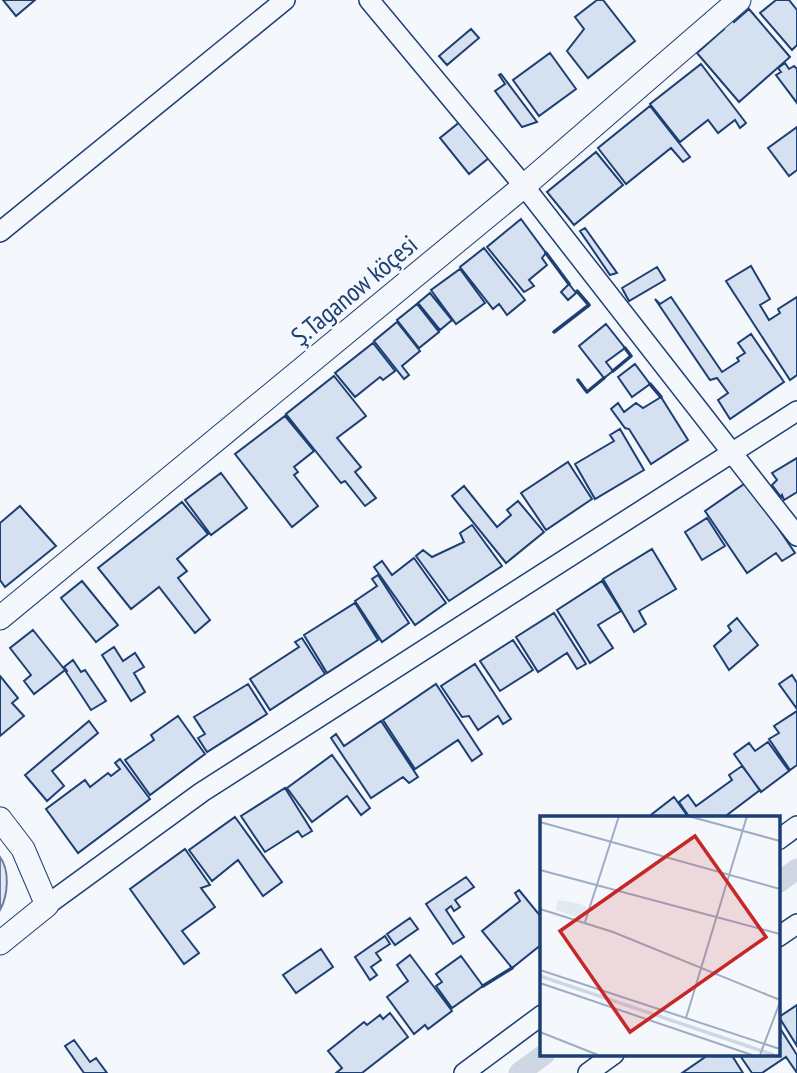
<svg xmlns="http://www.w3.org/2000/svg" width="797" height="1073" viewBox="0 0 797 1073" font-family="'PT Sans Narrow',sans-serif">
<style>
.green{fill:#e3e9f0;stroke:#687fa3;stroke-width:2}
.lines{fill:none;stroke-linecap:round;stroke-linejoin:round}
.canal{stroke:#cfd7e4;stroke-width:21}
.building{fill:#d5e0f0;stroke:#1d3f73;stroke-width:2}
.minor-casing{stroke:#1d3f73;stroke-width:22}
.tertiary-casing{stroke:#1d3f73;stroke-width:25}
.minor{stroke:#f4f7fb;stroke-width:19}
.tertiary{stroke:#f4f7fb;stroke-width:23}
.wall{stroke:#1d3f73;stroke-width:3.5}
.labels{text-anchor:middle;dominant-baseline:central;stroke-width:5;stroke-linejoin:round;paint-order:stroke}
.street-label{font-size:26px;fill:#1d3f73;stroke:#f4f7fb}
.inset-river{fill:none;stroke:#cfd7e4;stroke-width:3.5}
.inset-road{fill:none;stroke:#9eadc5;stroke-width:2}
.view{fill:#c62828;fill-opacity:0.15;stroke:#c62828;stroke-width:3.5}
.inset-edge{fill:none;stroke:#1d3f73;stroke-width:3.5}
</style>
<rect width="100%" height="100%" fill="#f4f7fb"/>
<path class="green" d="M0 857C10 870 8 896 0 910Z"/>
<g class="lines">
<path class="canal" d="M778 883 797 869
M519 1073 545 1054"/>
</g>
<path class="building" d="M3 0H35L16 16Z
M597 0H603L635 41 588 78 567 51 584 29 575 17Z
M776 0H789L797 10V45L792 50 760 13Z
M749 9 790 57 739 102 697 53 724 29 719 22 728 15 734 22Z
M471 29 479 38 447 65 439 56Z
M550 53 576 89 539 116 513 80Z
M785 63 789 69 794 66 797 69V103L776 75 781 72 778 68Z
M701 64 746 123 740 128 735 120 718 133 708 120 680 142 650 104Z
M501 74 537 122 522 127 495 91 505 84 499 75Z
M650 106 690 157 683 162 671 148 626 184 598 148Z
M461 121 490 157 469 174 440 138Z
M797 127V170L789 176 768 148Z
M596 152 623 185 574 225 547 192Z
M521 219 546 253 542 258 547 265 529 280 534 286 524 292 487 247Z
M585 228 617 273 610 275 580 231Z
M484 248 525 300 507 315 499 304 493 309 460 267Z
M751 266 770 299 760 305 769 320 780 313 778 309 797 297V375L790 380 726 281Z
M657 267 665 280 629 301 622 288Z
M460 269 485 303 456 324 431 290Z
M569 284 576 293 568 300 561 292Z
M430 293 452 320 440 330 418 303Z
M671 297 722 372 739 361 737 358 745 353 738 343 751 334 784 382 730 419 718 400 728 393 717 378 710 380 655 299 660 304Z
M417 304 439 332 419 348 397 320Z
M397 322 420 351 402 366 409 375 404 379 374 341Z
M606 324 625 348 606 362 613 371 604 378 579 346Z
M373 343 395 371 383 380 380 377 355 397 335 373Z
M635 364 650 384 632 397 618 377Z
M334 376 366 416 337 438 361 467 355 472 376 498 365 506 345 481 341 483 286 414Z
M661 397 688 440 651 464 629 429 625 428 611 409 618 403 624 412 636 403 643 408Z
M285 416 314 451 294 467 298 472 294 475 318 506 292 527 235 454Z
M620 429 644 470 595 499 575 464 614 441 610 435Z
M797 458V492L784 500 782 495 781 497 772 485 777 480 772 473Z
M568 462 592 499 546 530 521 493Z
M221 473 247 508 211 535 185 500Z
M747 482 795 553 782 561 776 553 747 573 705 511Z
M464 486 497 527 511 515 507 510 518 501 544 532 506 563 452 496Z
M182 502 208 534 177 559 187 571 178 578 210 620 195 633 159 587 131 609 98 568Z
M20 506 56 546 5 587 0 580V523Z
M707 518 725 546 702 560 685 532Z
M472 525 502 566 449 601 416 556 423 550 432 557 464 542 460 533Z
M652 549 676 589 639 611 646 624 634 632 603 579Z
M414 558 446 603 415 625 374 567 382 561 392 575Z
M378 575 409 623 382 642 355 601 377 586 372 579Z
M82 581 118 625 96 642 61 598Z
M602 581 621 611 598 625 613 648 590 663 557 610Z
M355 603 378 640 327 673 304 635Z
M554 613 586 664 577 669 567 653 538 672 516 637Z
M737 618 758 645 729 670 714 646 731 631 728 626Z
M33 630 65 670 34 694 24 681 31 675 10 648Z
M302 638 325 674 270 710 250 679 299 647 295 642Z
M513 640 533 670 500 691 480 661Z
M114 647 123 661 135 653 144 667 134 673 145 692 131 701 102 655Z
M73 660 81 672 85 670 106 701 91 710 66 672 67 671 64 667Z
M475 664 511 719 503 724 498 716 478 730 469 716 462 717 441 686Z
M792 675 797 683V709L779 684Z
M0 676 18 698 12 703 24 716 0 736Z
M248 684 267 714 207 752 198 738 205 734 194 717Z
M436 684 482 754 472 761 458 740 415 769 383 720Z
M797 711V765L790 770 769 739 779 733 774 726Z
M178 716 205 754 150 795 125 760 154 740 151 735Z
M89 721 98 733 52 771 64 786 47 801 25 775Z
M381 721 418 777 409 783 403 777 371 798 331 738 336 734 344 746Z
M768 742 789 771 761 792 734 754 749 743 755 751Z
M332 755 370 808 361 815 347 796 312 822 287 788Z
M120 759 150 799 78 853 46 809 85 780 90 787 108 773 111 776 120 769 115 763Z
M742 766 760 790 723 818H690L679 802 688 795 696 806 732 780 729 775Z
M285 788 312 831 302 837 298 831 265 852 241 816Z
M674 797 689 818H647Z
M235 817 282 882 263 896 238 860 212 881 189 850Z
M185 849 210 885 201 888 215 907 182 931 199 953 184 964 130 889Z
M466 877 474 887 455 900 460 907 454 911 451 906 446 910 464 937 453 944 426 904Z
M519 890 542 918V944L512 968 482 931 520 901 515 893Z
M410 918 418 929 395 945 387 934Z
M385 936 390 944 376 953 381 960 371 967 377 975 370 980 355 957Z
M321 949 333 967 296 993 283 975Z
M410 955 452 1011 428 1029 425 1025 414 1034 387 997 408 981 397 965Z
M461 956 483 986 452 1008 436 986 442 982 436 974Z
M797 1005V1046L779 1017Z
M390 1013 408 1037 362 1073H336L342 1068 328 1051 364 1022 367 1025 380 1015 383 1019Z
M778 1025 797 1055V1073L786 1057 762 1073H752L739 1054H778Z
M74 1040 90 1062 96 1058 107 1073H84L65 1046Z
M707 1054H731L743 1073H682L708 1055Z"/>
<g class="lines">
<g class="minor-casing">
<path id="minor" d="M369 0 524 186 797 536
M0 232 285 0
M778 840 797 826
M47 905 202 792 797 411
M778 937 797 924
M464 1073 542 1015
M588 1073 614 1054"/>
</g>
<g class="tertiary-casing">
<path id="tertiary" d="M0 618 524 186 739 0
M0 819 23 849 47 905 0 943"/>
</g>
<use href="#minor" class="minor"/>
<use href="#tertiary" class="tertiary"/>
<path class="wall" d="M546 253 569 284
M554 332 589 305 577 291
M613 371 631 356 625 348
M578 380 587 392 604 378
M650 384 661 397
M483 986 512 968"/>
</g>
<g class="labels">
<g class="street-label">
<text transform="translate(354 290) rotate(-40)">Ş.Taganow köçesi</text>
</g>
</g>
<g transform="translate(540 816)">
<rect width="240" height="240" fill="#f4f7fb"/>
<path d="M18 84 41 88 48 92 46 97 36 101 16 94Z" fill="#e3e9f0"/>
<path class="inset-river" d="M0 160 234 239"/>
<path class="inset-road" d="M148 0 240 25M0 6 240 73M0 54 240 118M0 93 73 116 240 184M45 106 79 0M0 154 240 233M0 167 212 239M146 202 207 0M0 216 58 239M220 239 240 186"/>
<path class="view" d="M155 20 226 121 90 216 20 115Z"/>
<rect width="240" height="240" class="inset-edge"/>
</g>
</svg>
